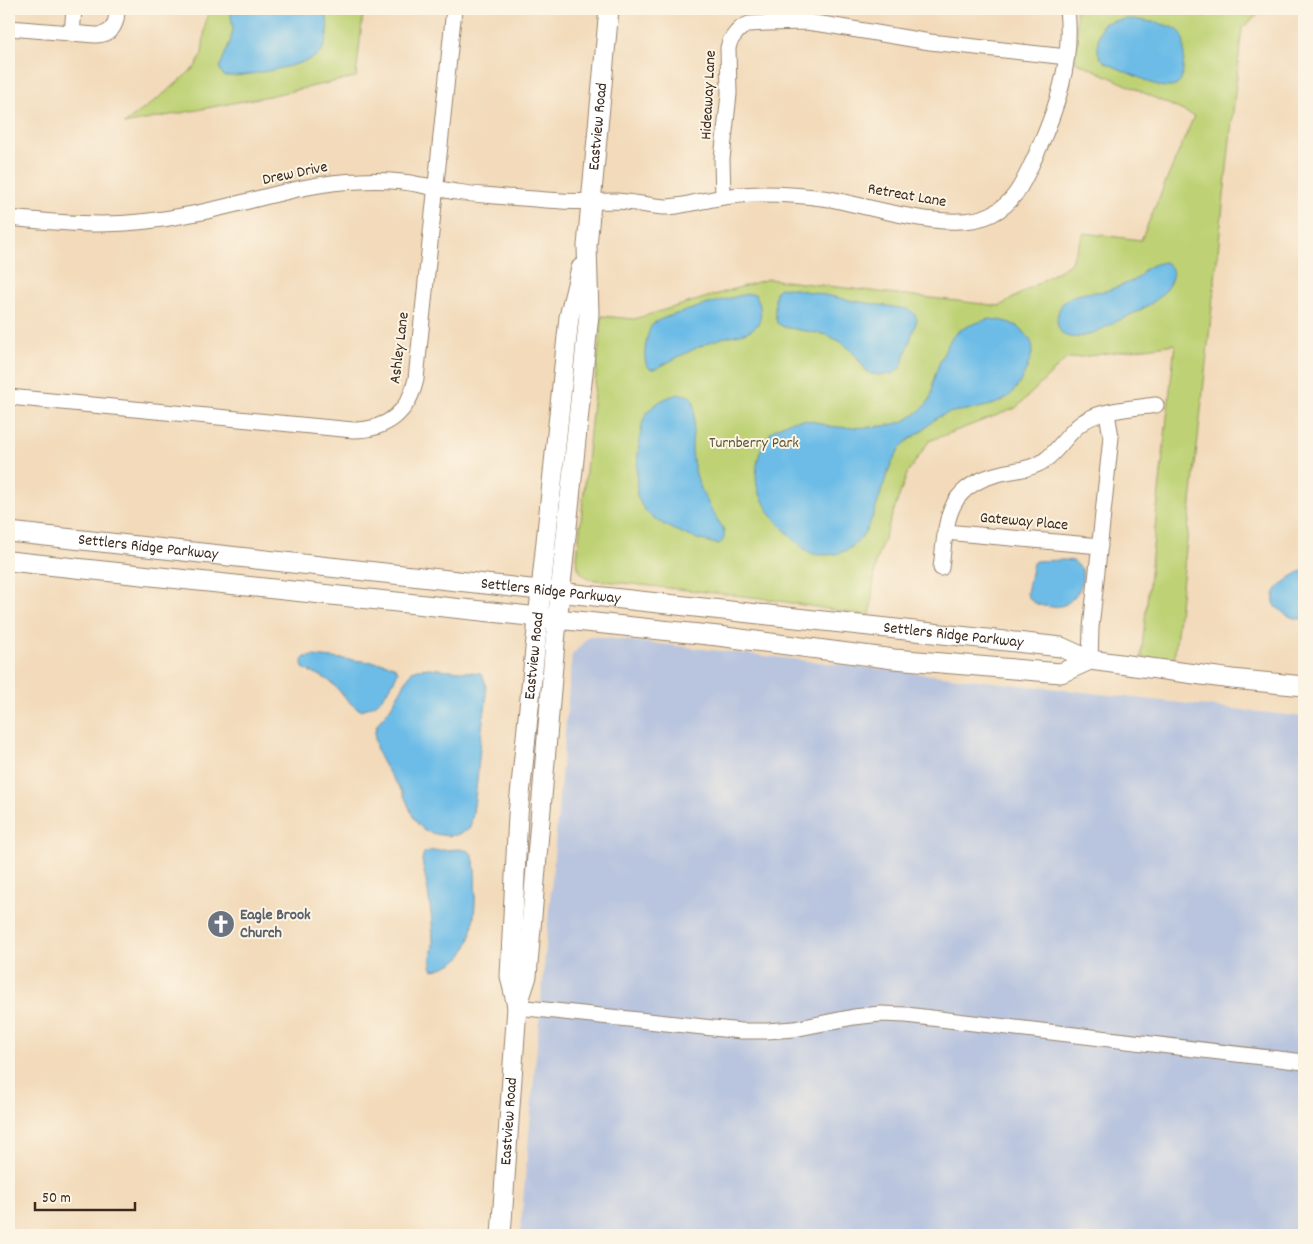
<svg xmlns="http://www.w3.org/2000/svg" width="1313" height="1244" viewBox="0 0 1313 1244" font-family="Dekko,sans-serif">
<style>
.industrial{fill:#b9c5de}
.green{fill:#bed275;stroke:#7c7e4a}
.water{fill:#6cbce7;stroke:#547382}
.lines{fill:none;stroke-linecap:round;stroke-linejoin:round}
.minor-casing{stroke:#96826c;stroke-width:17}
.tertiary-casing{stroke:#96826c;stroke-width:21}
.minor{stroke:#fff;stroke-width:15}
.tertiary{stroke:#fff;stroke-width:19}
.labels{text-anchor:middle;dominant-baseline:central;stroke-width:4;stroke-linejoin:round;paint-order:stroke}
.street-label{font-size:16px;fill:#3b2a1e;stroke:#fcf5e5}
.park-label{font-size:16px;fill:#5c5434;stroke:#fcf5e5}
.worship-label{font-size:16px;font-weight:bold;fill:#5b616d;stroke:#fcf5e5;text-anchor:start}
</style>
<rect width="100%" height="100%" fill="#fcf5e5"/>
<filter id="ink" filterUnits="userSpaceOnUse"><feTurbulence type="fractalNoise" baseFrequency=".02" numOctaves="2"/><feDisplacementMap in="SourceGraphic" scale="10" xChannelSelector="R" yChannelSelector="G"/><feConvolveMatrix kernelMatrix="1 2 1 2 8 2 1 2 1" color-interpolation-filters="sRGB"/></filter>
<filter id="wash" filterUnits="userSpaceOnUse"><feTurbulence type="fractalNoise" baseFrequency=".0096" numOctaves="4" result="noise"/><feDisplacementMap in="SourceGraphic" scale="20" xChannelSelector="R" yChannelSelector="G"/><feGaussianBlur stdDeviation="1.12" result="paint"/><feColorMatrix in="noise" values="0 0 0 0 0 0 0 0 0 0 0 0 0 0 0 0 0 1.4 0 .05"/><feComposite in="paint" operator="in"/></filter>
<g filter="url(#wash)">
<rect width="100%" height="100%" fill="#f2daba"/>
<path class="industrial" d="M589 636 1304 717V1235H520L572 655Z"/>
<path class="green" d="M211 9H361L363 14 356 77 264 97 124 124 170 89 195 67 202 54 206 19Z
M1076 9H1137L1206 16 1207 9H1265L1242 28 1174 661 1141 657 1175 344 1066 359 1016 408 929 441 907 474 876 561 870 616 761 598 595 580C583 578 577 571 577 559L602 316 634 319 768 279 1000 306 1070 264 1084 233 1141 240 1194 116 1075 61 1077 37Z"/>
<path class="water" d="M230 9H325C329 22 329 42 320 53 310 65 240 78 224 76L220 70V66L230 42 233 29Z
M1129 19C1141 20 1174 24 1181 33 1186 38 1184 76 1180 82 1175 89 1166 87 1158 86L1106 63C1104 61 1101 59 1100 57 1095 48 1099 32 1103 24L1111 21Z
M1165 262C1171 266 1174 270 1172 277 1165 301 1138 311 1118 321 1103 328 1066 351 1058 326 1056 319 1058 310 1062 304 1072 292 1090 293 1105 291 1111 289 1117 287 1123 285 1127 283 1133 281 1136 279 1139 277 1142 273 1144 270 1150 265 1158 263 1165 262Z
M780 288H790L854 301 907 309C913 311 915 314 917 320L901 367 893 374 879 375 871 374 867 372 857 357 843 343 827 335 784 327 777 323 775 314V298L776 291Z
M747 294H755C760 301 763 315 758 324 751 334 733 335 722 338 699 345 677 358 655 369 652 369 650 369 648 367 641 361 647 328 654 323 661 318 671 316 679 313 702 306 724 299 747 294Z
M988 319C1002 320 1015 322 1025 333 1035 345 1034 349 1029 363 1025 374 1018 389 1008 397 1000 404 984 407 973 409 962 411 951 411 941 416 934 419 928 426 922 431 917 435 910 438 905 443 874 473 883 555 825 555 818 555 812 555 806 550 797 544 775 520 769 512 765 504 759 494 757 486 754 472 759 446 769 435 774 428 782 425 789 422 804 417 815 422 829 426 845 429 892 428 906 420 913 416 923 409 928 402 933 396 932 389 933 383 935 372 947 342 955 334 964 326 977 323 988 319Z
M680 394C685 395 691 395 693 400 697 409 692 436 692 446 692 477 707 504 723 528 725 534 725 541 719 544 699 542 656 525 644 509 641 505 638 499 637 495 635 481 639 427 645 416 652 404 667 396 680 394Z
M1064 560 1073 561 1082 569C1082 574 1083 580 1081 585 1080 591 1071 602 1064 605 1052 609 1031 607 1027 593L1033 563 1036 561Z
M1304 570V619C1289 619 1285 614 1274 605 1274 601 1273 596 1275 592 1279 584 1296 573 1304 570Z
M313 656 383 663 394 666 398 671C396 680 383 699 376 704 371 707 365 709 360 710 347 703 340 689 328 680 321 675 311 673 303 668 302 663 301 660 305 657Z
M430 668 480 673C486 679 486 686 486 694 487 706 483 717 482 729 478 762 477 796 470 828 461 835 452 837 441 835 411 831 414 812 401 790 389 772 373 755 375 732 376 721 386 716 391 707 398 695 405 683 412 671L418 669Z
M459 849C464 850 470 850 472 855 475 860 474 866 475 871 476 892 476 936 463 954 457 962 443 969 433 970 428 963 433 952 433 943 433 915 427 887 422 860L423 855 425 852 430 851Z"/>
</g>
<g filter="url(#ink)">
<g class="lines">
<g class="minor-casing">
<path id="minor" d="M9 28 95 35C99 35 105 34 108 32 116 27 117 17 117 9
M72 34 74 9
M723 197 722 159 729 94 728 48 730 41 736 33 741 28 749 24 767 23 806 22 828 25 930 42 1067 57
M9 218C39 221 70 224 101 224 131 224 162 220 192 214 247 204 304 182 360 181 380 180 402 181 421 185 434 187 445 191 457 192 474 195 490 195 506 197 525 198 543 200 561 201 580 202 598 201 617 201 633 202 649 206 665 207 680 207 694 202 708 200 726 196 744 194 763 194 785 194 808 196 830 199 872 207 954 234 992 214 1016 202 1024 180 1035 157 1057 109 1073 62 1067 9
M9 397 353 430C387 430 409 412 416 379L454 9
M945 532 1100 546
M941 568C947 519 945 486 1002 473 1016 470 1033 469 1045 460 1059 450 1068 432 1083 422 1099 410 1135 408 1156 405
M1090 660 1091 628 1111 437 1107 413
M517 1007 741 1031H767L794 1029 854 1017 880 1014 906 1015 1304 1062"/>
</g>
<g class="tertiary-casing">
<g id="tertiary">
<path id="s1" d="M9 532 1061 647 1090 660 1232 679 1304 686"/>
<path d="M9 561 718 636 894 659 1061 673 1090 660"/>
<path id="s2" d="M517 1006 510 976 518 815 569 317 581 268"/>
<path id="s3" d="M501 1235 517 1007 527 976 555 642 586 344 589 314 587 246 609 9"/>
</g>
</g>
<use href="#minor" class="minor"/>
<use href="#tertiary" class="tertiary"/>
</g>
</g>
<defs>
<g id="church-disc" transform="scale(1.4375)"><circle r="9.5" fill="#6b7280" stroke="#fcf5e5"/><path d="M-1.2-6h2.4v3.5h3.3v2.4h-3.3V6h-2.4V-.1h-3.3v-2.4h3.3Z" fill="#fff"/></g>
</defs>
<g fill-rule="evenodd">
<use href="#church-disc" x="221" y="924"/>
</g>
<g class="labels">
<g class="street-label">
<text transform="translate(709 95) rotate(-87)">Hideaway Lane</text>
<text stroke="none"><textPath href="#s3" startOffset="1114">Eastview Road</textPath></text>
<text transform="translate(295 174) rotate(-12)">Drew Drive</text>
<text transform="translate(907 196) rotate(10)">Retreat Lane</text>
<text transform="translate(400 348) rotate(-83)">Ashley Lane</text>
<text transform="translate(1024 522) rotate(5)">Gateway Place</text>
<text stroke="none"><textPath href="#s1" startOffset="140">Settlers Ridge Parkway</textPath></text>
<text stroke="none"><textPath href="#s1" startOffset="545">Settlers Ridge Parkway</textPath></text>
<text stroke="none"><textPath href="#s1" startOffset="950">Settlers Ridge Parkway</textPath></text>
<text stroke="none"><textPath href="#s2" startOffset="352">Eastview Road</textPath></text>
<text stroke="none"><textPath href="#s3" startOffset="114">Eastview Road</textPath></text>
</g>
<g class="park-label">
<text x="754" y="443">Turnberry Park</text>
</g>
<g class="worship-label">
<text x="240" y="915">Eagle Brook<tspan x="240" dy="18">Church</tspan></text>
</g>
</g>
<rect width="1313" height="1244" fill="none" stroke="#fcf5e5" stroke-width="30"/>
<path d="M35 1202v8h100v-8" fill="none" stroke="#3b2a1e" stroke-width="2.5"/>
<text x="42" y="1202" font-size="15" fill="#3b2a1e" stroke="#fcf5e5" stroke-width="4" paint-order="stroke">50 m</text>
</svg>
